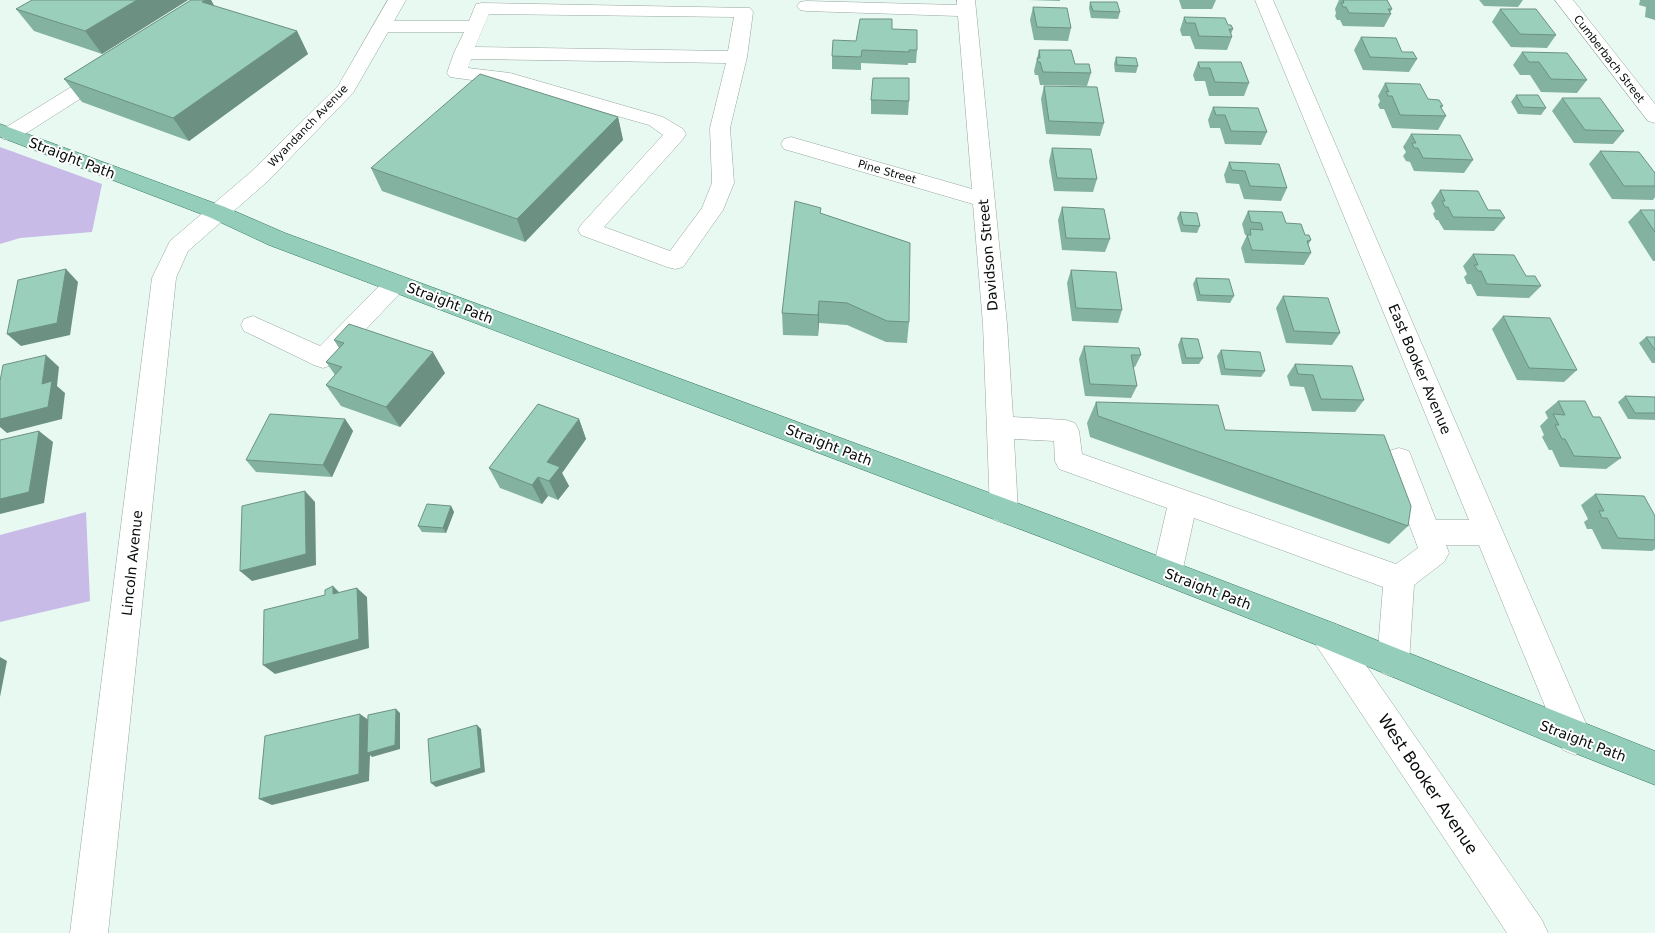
<svg xmlns="http://www.w3.org/2000/svg" width="1655" height="933" viewBox="0 0 1655 933" font-family="'DejaVu Sans',sans-serif">
<style>
.forest{fill:#c8bbe7}
.lines{fill:none;stroke-linecap:round;stroke-linejoin:round}
.minor-casing{stroke:#97a6a0;stroke-width:1}
.major-casing{stroke:#347660;stroke-width:1}
.minor{fill:#fff;fill-rule:evenodd}
.major{fill:#94cebb;fill-rule:evenodd}
.wall{fill:#84b2a1}
.shaded-wall{fill:#6c9183}
.building{fill:#9acfbb;stroke:#6c9183}
.labels{text-anchor:middle;dominant-baseline:central;stroke-width:4;stroke-linejoin:round;paint-order:stroke}
.far-street-label{font-size:11px;fill:#080d0b;stroke:#fff}
.street-label{font-size:14px;fill:#080d0b;stroke:#fff}
.near-street-label{font-size:16px;fill:#080d0b;stroke:#fff}
</style>
<rect width="100%" height="100%" fill="#e8f9f2"/>
<path class="forest" d="M0 147 102 184 92 232 20 238 0 244Z
M86 512 90 601 0 622V535Z"/>
<g class="lines">
<g class="minor-casing">
<path id="minor" d="M388 0H406L394 21H469L476 4 482 3 750 8 753 12 747 57 730 128 734 183 723 210 683 267 675 269 667 267 581 235 578 230 581 225 663 135 649 125 508 85 450 77 447 73 454 53 464 32H388L353 93 268 181 188 251 176 278 108 933H70L152 278 170 241 252 171 338 86ZM489 14 734 17 728 51 475 47ZM471 59 726 63 710 128 712 183 702 208 670 251 604 227 683 139 686 134 683 129 663 117 510 73 468 68Z
M957 0H975L1007 324 1013 417 1066 420 1075 423 1079 431 1082 454 1396 564 1418 548 1385 459 1389 451 1399 448 1409 451 1436 520H1469L1255 0H1273L1587 726 1592 738 1587 750 1575 755 1563 750 1479 545H1446L1449 553 1444 562 1414 585 1409 662 1404 673 1393 677 1382 673 1377 662 1383 587 1194 518 1182 573 1177 582 1167 586 1157 582 1152 573 1167 508 1059 469 1055 461 1054 441 1014 439 1018 511 1014 520 1004 523 994 520 990 511 983 324 973 204 784 149 781 144 784 139 791 137 972 189 958 16 806 11 800 10 797 6 800 2 806 1 957 5Z
M1555 0H1573L1655 104V123L1648 121Z
M106 68 113 70 116 74 113 78 17 139 10 140 3 139 0 134 3 129 99 70Z
M396 275 404 277 408 283 404 289 332 365 323 368 314 365 244 331 241 325 244 319 253 316 320 346 388 277Z
M1327 621 1338 625 1542 920 1548 933H1507L1316 645 1312 635 1316 625Z"/>
</g>
<g class="major-casing">
<path id="major" d="M0 124 225 207 285 233 1074 524 1336 624 1655 751V785L1572 752 1314 644 1054 542 269 245 209 217 0 137Z"/>
</g>
<use href="#minor" class="minor"/>
<use href="#major" class="major"/>
</g>
<path class="wall" d="M188 0 102 54 34 31 16 9Z
M191 0H211L214 6 297 31 308 54 189 141 82 102 64 79Z
M1028 0H1060V1Z
M1179 0H1216L1212 9H1182Z
M1339 0H1387L1392 9 1390 13 1391 14 1384 27 1343 26 1340 20H1337L1335 16 1336 13 1335 9Z
M1479 0H1523L1518 7 1484 6Z
M1640 0H1655V20L1645 17 1646 7 1639 5Z
M1090 2 1120 12 1118 19 1091 18 1089 8Z
M1033 7 1071 28 1068 41 1034 40 1030 20Z
M1500 9 1556 35 1547 48 1511 47 1492 22Z
M1184 17 1228 25 1233 29 1231 34 1232 37 1227 50 1195 49 1190 36H1182L1180 30Z
M892 29 917 50 916 63H908V65L861 63V70L832 69V56L856 41Z
M1361 37 1402 52 1417 59 1409 72 1363 70 1354 50Z
M1039 50 1075 64 1091 73 1087 86 1040 85 1038 75H1035L1034 71Z
M1522 52 1587 80 1577 93 1541 92 1530 75H1520L1513 65Z
M1116 57 1138 66 1136 73 1115 72 1114 64Z
M1198 62 1249 83 1244 96H1209L1205 81H1195L1193 75Z
M1385 83 1443 106 1441 108 1446 116 1438 130 1392 128 1384 109H1380L1378 105 1380 101 1378 96Z
M1044 86 1104 123 1100 136 1046 134 1041 99Z
M1516 95 1546 108 1541 115 1518 114 1511 102Z
M1562 98 1624 131 1613 144 1574 143 1552 111Z
M871 100 909 101 908 115 871 114Z
M1213 107 1267 132 1261 145 1225 144 1220 128H1210L1208 120Z
M618 117 623 140 525 242 382 191 371 168Z
M1411 134 1473 160 1464 173 1414 171 1410 162 1406 161 1403 156 1406 152 1403 147Z
M1052 148 1097 179 1093 192 1054 191 1049 161Z
M1600 151 1655 173V197L1653 200 1612 199 1589 164Z
M1229 162 1287 188 1281 201 1244 199 1239 184 1226 183 1224 175Z
M1440 190 1488 210 1505 218 1494 231 1444 230 1438 220H1436L1433 214 1435 211 1431 203Z
M1062 207 1110 239 1105 252 1062 250 1058 220Z
M1640 210H1655V261H1653L1628 222Z
M1248 211 1286 223 1305 235 1311 240 1308 245 1311 253 1304 265 1245 263 1241 248 1247 235H1245L1242 224Z
M1180 212 1200 226 1197 233 1181 232 1177 218Z
M821 213 909 322 907 343 886 342 847 325 819 323 818 336 783 335 782 313Z
M1473 254 1526 276 1541 286 1529 298 1477 296 1471 284H1467L1464 277 1467 274 1463 266Z
M1071 270 1122 310 1118 323 1072 321 1067 283Z
M1196 278 1234 296 1230 303 1197 301 1193 284Z
M1283 296 1340 333 1332 345 1286 343 1276 308Z
M1503 316 1577 370 1564 382 1517 380 1492 329Z
M1646 337H1655V363H1652L1639 343Z
M1181 338 1203 358 1199 364H1182L1178 345Z
M334 340 445 373 400 427 341 406 326 385 335 375 326 362 339 348Z
M1084 346 1141 355 1135 367H1133L1137 386 1131 398 1085 396 1079 359Z
M1221 350 1265 371 1261 377 1221 375 1217 356Z
M1295 364 1364 400 1355 412 1312 411 1304 387 1290 386 1287 376Z
M1625 396 1655 397V420L1628 419 1618 402Z
M1558 401 1593 417 1621 458 1606 469 1560 467 1552 450H1549L1542 437 1544 435 1540 426 1548 418 1545 412Z
M1096 402 1225 430 1408 526 1389 544 1090 437 1087 423Z
M345 419 353 431 332 477 256 472 246 460Z
M579 419 586 439 562 473 569 486 558 500 548 496 542 504 500 488 489 468Z
M1595 494 1655 516V549L1652 551 1602 549 1592 529H1587L1584 522 1588 519 1581 505Z
M451 506 454 512 446 533 422 532 418 526Z"/>
<path class="shaded-wall" d="M137 0H188L102 54 85 31Z
M205 0H211L222 20 202 2Z
M297 31 308 54 189 141 173 118Z
M618 117 623 140 525 242 517 219Z
M66 269 78 282 70 335 21 346 7 334Z
M819 301V323L818 336V315Z
M433 352 445 373 400 427 386 407Z
M46 355 59 367 57 386 65 393 62 419 7 433 0 427V419L42 384Z
M345 419 353 431 332 477 323 465Z
M579 419 586 439 562 473 569 486 558 500 549 481 547 462Z
M39 431 53 442 44 503 0 514V499Z
M538 477 548 496 542 504 532 485Z
M305 491 315 502 316 565 252 581 240 571Z
M451 506 454 512 446 533 443 528Z
M333 586 343 596 333 594Z
M357 588 367 597 369 648 275 674 263 665Z
M0 657 7 661 0 697Z
M396 709 400 713V749L372 757 370 755 369 781 272 805 259 799 360 714 370 721Z
M477 725 481 729 485 772 436 787 431 783Z"/>
<path class="building" d="M32 0H137L85 31 16 9Z
M191 0H205L202 2 297 31 173 118 64 79Z
M1343 0H1387L1392 9H1388L1391 14 1349 13 1346 7H1343L1341 3H1344Z
M1090 2H1117L1120 12 1093 11Z
M1033 7 1067 8 1071 28 1037 27Z
M1500 9H1536L1556 35 1520 34Z
M1184 17 1225 18 1228 25H1231L1233 29H1229L1232 37 1199 36 1195 23H1186Z
M860 19H892V29L917 30V50H909V52L862 50 861 57 832 56 833 40 856 41Z
M1361 37 1396 38 1402 52H1413L1417 59 1370 57Z
M1039 50H1071L1075 64H1089L1091 73 1043 72 1040 62H1038L1037 58H1040Z
M1522 52 1567 53 1587 80 1551 79 1539 62H1529Z
M1116 57 1136 58 1138 66 1117 65Z
M1198 62H1241L1249 83 1215 82 1210 68H1200Z
M480 74 618 117 517 219 371 168Z
M873 78H909V101L871 100Z
M1385 83 1420 84 1428 99 1439 100 1443 106H1440L1446 116 1400 115 1392 96H1388L1386 91 1389 92Z
M1044 86 1097 87 1104 123 1049 121Z
M1516 95H1538L1546 108 1523 107Z
M1562 98H1600L1624 131 1585 130Z
M1213 107 1258 108 1267 132 1231 131 1225 115H1216Z
M1411 134 1460 135 1473 160 1423 158 1418 148H1414L1412 143H1416Z
M1052 148 1091 149 1097 179 1057 178Z
M1600 151 1639 152 1655 173V186H1624Z
M1229 162 1279 164 1287 188 1250 186 1245 171 1232 170Z
M1440 190 1478 191 1488 210H1500L1505 218 1453 217 1448 207H1445L1442 201H1445Z
M795 201 821 208 820 213 910 243 909 322 887 321 847 303 819 301 818 315 782 313Z
M1062 207 1104 209 1110 239 1066 238Z
M1640 210H1655V232Z
M1248 211 1282 212 1286 223 1301 224 1305 235H1309L1311 240 1307 241 1311 253 1252 250 1247 235H1251L1250 229 1263 230 1261 223 1251 222Z
M1180 212 1197 213 1200 226 1183 225Z
M1473 254 1514 255 1526 276H1535L1541 286 1487 284 1481 271H1478L1474 265H1478Z
M66 269 57 323 7 334 18 280Z
M1071 270 1116 272 1122 310 1076 308Z
M1196 278 1229 279 1234 296 1200 295Z
M1283 296 1328 298 1340 333 1294 331Z
M1503 316 1550 318 1577 370 1529 368Z
M349 324 433 352 386 407 326 385 342 367 326 362 344 343 334 340Z
M1646 337H1655V350Z
M1181 338 1198 339 1203 358H1186Z
M1084 346 1139 348 1141 355H1131L1137 386 1090 384Z
M1221 350 1260 352 1265 371 1225 369Z
M46 355 42 384 52 381 48 407 0 419V381L3 365Z
M1295 364 1352 366 1364 400 1321 399 1313 375 1298 374Z
M1625 396 1655 397V413H1635Z
M1558 401H1585L1593 417H1600L1621 458 1574 456 1565 439H1562L1555 425H1559L1553 414 1565 415Z
M1096 402 1218 405 1225 430 1384 435 1411 506 1408 526 1098 416Z
M538 404 579 419 547 462 560 467 549 481 538 477 532 485 489 468Z
M270 414 345 419 323 465 246 460Z
M39 431 29 492 0 499V440Z
M305 491 306 554 240 571 242 506Z
M1595 494 1644 496 1655 516V540L1618 538 1607 518H1602L1599 511H1604Z
M427 504 451 506 443 528 418 526Z
M333 586V594L357 588 359 639 263 665 264 610 325 595V590Z
M396 709 395 745 367 753 368 715Z
M360 714 359 774 259 799 265 736Z
M477 725 481 768 431 783 428 739Z"/>
<g class="labels">
<g class="far-street-label">
<text transform="translate(1609 59) rotate(52)">Cumberbach Street</text>
<text transform="translate(308 126) rotate(-46)">Wyandanch Avenue</text>
<text transform="translate(887 172) rotate(16)">Pine Street</text>
</g>
<g class="street-label">
<text transform="translate(72 158) rotate(21)">Straight Path</text>
<text transform="translate(988 255) rotate(-95)">Davidson Street</text>
<text transform="translate(450 303) rotate(21)">Straight Path</text>
<text transform="translate(1420 369) rotate(67)">East Booker Avenue</text>
<text transform="translate(829 445) rotate(21)">Straight Path</text>
<text transform="translate(132 563) rotate(-84)">Lincoln Avenue</text>
<text transform="translate(1208 589) rotate(21)">Straight Path</text>
<text transform="translate(1583 741) rotate(21)">Straight Path</text>
</g>
<g class="near-street-label">
<text transform="translate(1428 784) rotate(56)">West Booker Avenue</text>
</g>
</g>
</svg>
